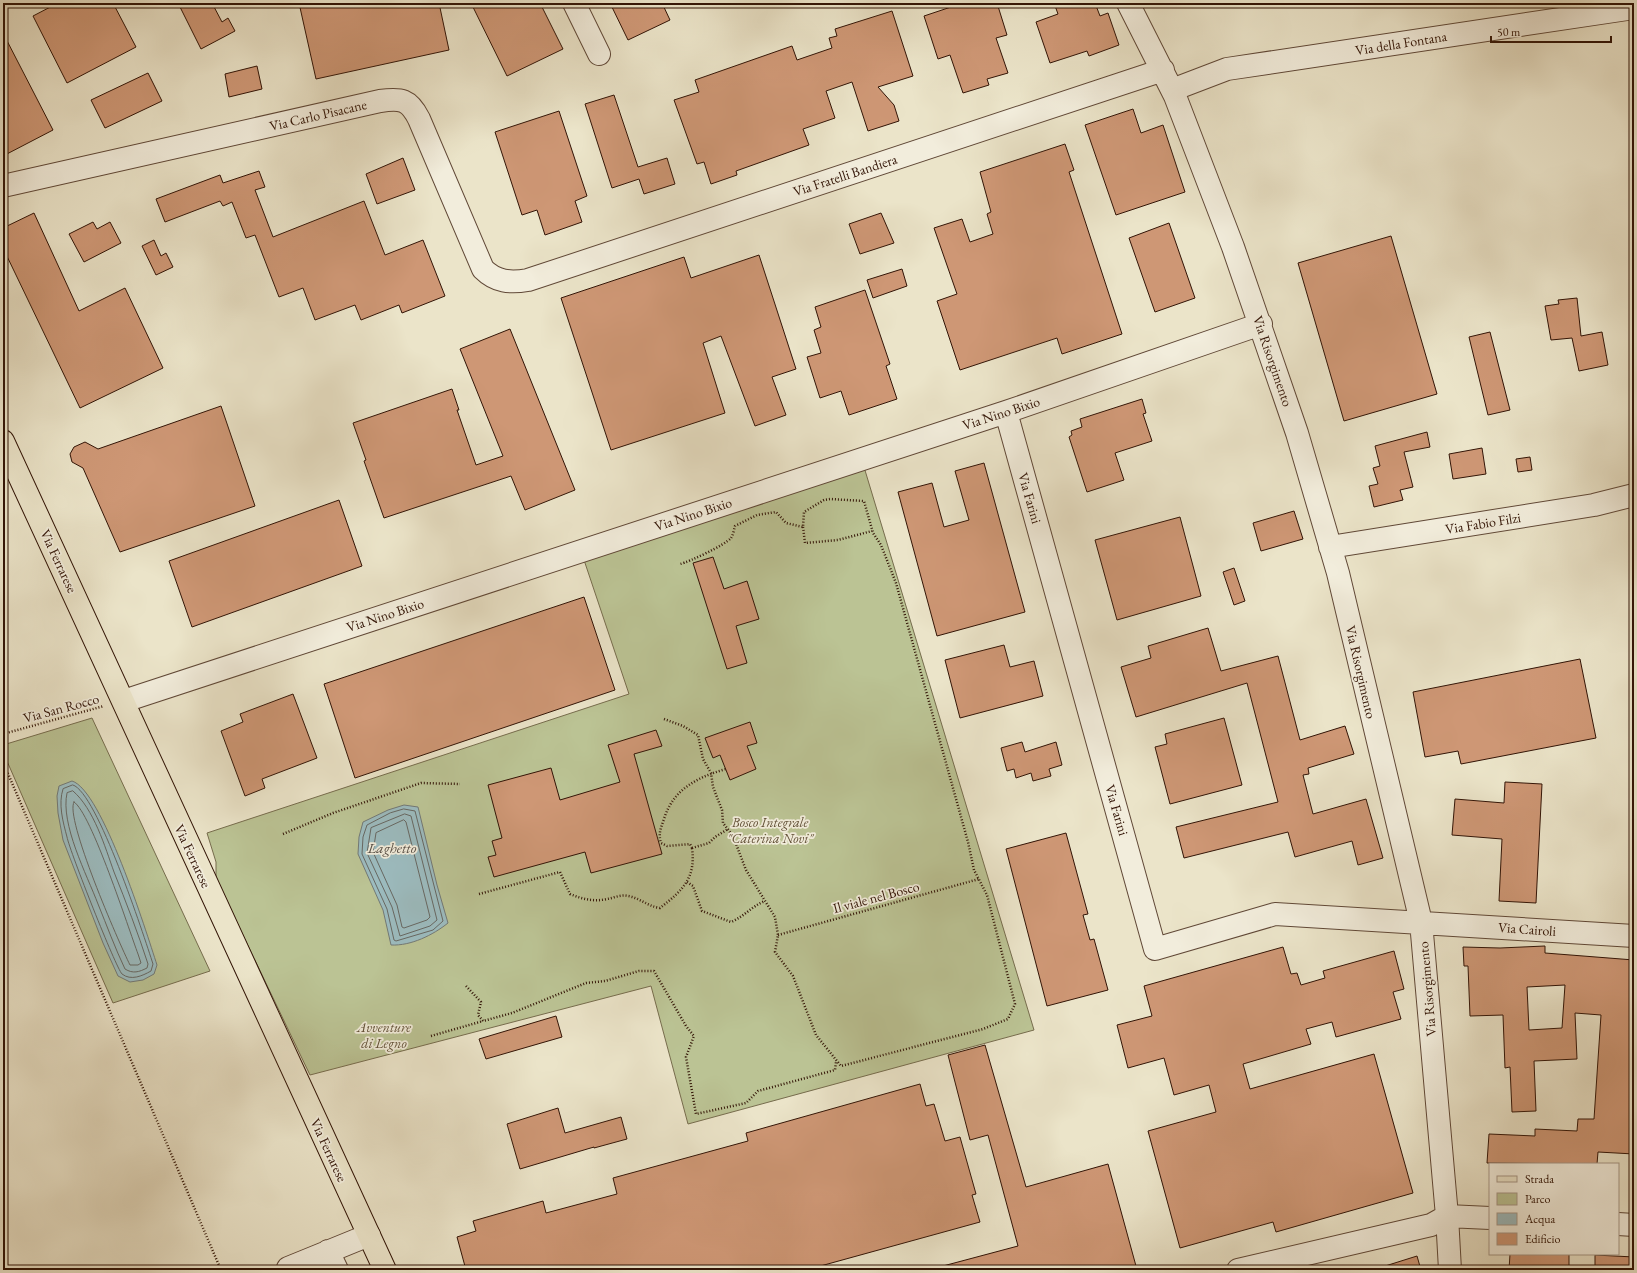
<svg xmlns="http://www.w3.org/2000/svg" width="1637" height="1273" viewBox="0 0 1637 1273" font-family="'EB Garamond',serif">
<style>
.green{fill:#bbc394;stroke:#766c4d}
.water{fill:#9cbcc0;stroke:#727976}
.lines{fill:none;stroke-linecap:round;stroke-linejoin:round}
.shore{stroke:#676863;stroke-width:1}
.building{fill:#ce9775;stroke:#321406;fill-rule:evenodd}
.minor-casing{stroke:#604837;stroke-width:24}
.major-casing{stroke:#321406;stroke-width:24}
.path{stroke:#321406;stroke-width:2.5;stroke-dasharray:1 2;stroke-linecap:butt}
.minor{stroke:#f2eddc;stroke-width:22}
.major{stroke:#ebe4c9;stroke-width:22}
.labels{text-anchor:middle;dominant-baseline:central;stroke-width:3.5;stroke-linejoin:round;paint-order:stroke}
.street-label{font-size:14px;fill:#321406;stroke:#f2eddc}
.park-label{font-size:14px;font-style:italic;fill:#625138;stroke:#f2eddc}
.water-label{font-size:15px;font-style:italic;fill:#574f47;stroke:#f2eddc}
</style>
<rect width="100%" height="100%" fill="#ebe4c9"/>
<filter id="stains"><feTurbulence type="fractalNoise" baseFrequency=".005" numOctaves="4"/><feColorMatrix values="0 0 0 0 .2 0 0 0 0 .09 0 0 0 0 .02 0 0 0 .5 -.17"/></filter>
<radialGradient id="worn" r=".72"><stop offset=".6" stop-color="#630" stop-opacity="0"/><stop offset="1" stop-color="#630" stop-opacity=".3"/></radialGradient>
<path class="green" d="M864 467 1034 1030 688 1124 651 986 310 1075 216 879V862L207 833 629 694 583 557Z
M92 718 210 971 113 1003 3 752V745Z"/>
<path class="water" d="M72 781C102 790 146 931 157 965L154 974 143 980 130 982 118 976 103 943 63 840 58 813 57 796 59 786Z
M404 805 418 807 437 885 448 923C433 935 411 946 391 945L383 910 358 854 359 837 363 822 388 810Z"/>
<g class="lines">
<path class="shore" d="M73 785C97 792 144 936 153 964L151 971C142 976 131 981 122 974 116 968 70 852 67 837 63 822 58 804 63 789Z
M73 791C94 809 105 847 114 872 126 902 138 933 148 964L147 968C139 972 133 974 125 969 115 948 107 926 98 904 87 875 60 824 67 793Z
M74 802C91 812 129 930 138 954L141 963 138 965H130C119 943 64 817 74 802Z
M404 809 415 811 443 921 433 930 396 941 394 940 387 909 362 854 363 837 367 825 390 813Z
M405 814 411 816 437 920 430 926 400 936 392 907 367 853 371 828Z
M404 820 406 822 430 917 427 920 404 928 402 927 397 905 373 852 376 833Z"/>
</g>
<path class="building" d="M58 3H113L136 47 67 83 33 16Z
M178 3H212L222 22 228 18 235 31 201 49Z
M299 3H439L449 50 316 79Z
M471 3H540L563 49 507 76Z
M610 3H662L670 20 628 40Z
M963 3H997L1007 35 996 38 1008 73 987 79 989 85 963 93 950 55 938 59 924 16Z
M1054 3H1095L1100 16 1108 13 1119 45 1089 56 1087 51 1050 63 1036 22 1058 14Z
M892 11 913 76 878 87 894 105 899 121 868 131 852 82 826 91 835 118 803 129 809 145 736 171 737 175 711 184 704 162 697 164 674 100 699 92 695 80 792 46 797 60 832 48 829 38 837 36 835 29Z
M3 33 53 130 3 156Z
M257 66 262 89 229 97 225 74Z
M148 73 162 101 105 128 91 100Z
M614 95 638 167 667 158 675 184 644 194 639 179 612 188 585 104Z
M1133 109 1141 133 1163 125 1185 192 1116 215 1085 125Z
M559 111 587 196 575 201 582 222 545 235 537 210 522 215 495 132Z
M1065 144 1074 170 1069 172 1122 334 1062 354 1057 338 960 370 937 301 957 294 934 228 962 219 970 242 993 234 987 214 991 212 980 172Z
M403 158 415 190 377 204 366 174Z
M259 171 265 187 255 190 273 237 364 201 385 255 423 240 445 296 402 313 399 305 361 320 355 305 315 320 303 288 279 297 255 235 246 238 232 202 223 206 220 201 165 222 156 199 220 175 223 183Z
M34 213 79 311 125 288 163 368 80 408 3 248V228Z
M881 213 894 243 860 254 849 224Z
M93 222 97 229 110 222 121 243 84 262 69 234Z
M1169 223 1195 298 1155 312 1129 238Z
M1391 236 1437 394 1344 421 1298 263Z
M154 240 161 256 166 253 173 267 156 275 142 246Z
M759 255 796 369 772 377 786 415 755 426 721 336 703 343 725 413 611 450 561 298 684 257 691 278Z
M902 269 907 286 873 298 867 280Z
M865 290 890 364 886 366 897 399 849 415 841 391 820 398 807 357 821 353 814 330 821 327 815 307Z
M1577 298 1581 336 1602 332 1608 365 1579 371 1572 338 1551 340 1545 306 1559 304 1558 300Z
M510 329 575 490 525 510 511 476 384 518 364 461 366 460 353 423 452 389 459 410H457L476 465 503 456 460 349Z
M1490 332 1510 410 1488 415 1469 337Z
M1142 399 1146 413 1143 414 1152 441 1115 453 1124 480 1087 492 1069 437 1072 435 1071 431 1082 427 1080 419Z
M221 406 255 506 120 552 83 468 72 462 70 454 74 447 85 442 98 449Z
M1427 432 1430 447 1404 452 1413 487 1400 490 1403 500 1374 507 1369 486 1378 484 1373 468 1380 466 1375 446Z
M1482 448 1486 474 1453 479 1449 454Z
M1530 457 1532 470 1518 472 1516 459Z
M984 463 1025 612 937 636 898 492 932 483 944 527 969 520 955 471Z
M339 500 362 566 192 627 169 561Z
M1294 511 1303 539 1261 551 1253 523Z
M1180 517 1201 596 1117 620 1095 540Z
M713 557 724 589 747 581 759 619 736 626 747 663 727 669 693 563Z
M1234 568 1245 601 1234 605 1223 572Z
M584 597 615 690 355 778 324 684Z
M1208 628 1221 671 1278 656 1300 740 1345 726 1354 754 1308 768 1309 774 1303 775 1313 814 1366 799 1383 858 1358 865 1352 841 1295 857 1288 832 1184 858 1176 827 1278 802 1247 683 1136 717 1121 667 1151 658 1148 646Z
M1004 645 1010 667 1034 661 1043 696 960 718 945 660Z
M1580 659 1596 738 1461 764 1458 751 1425 757 1413 692Z
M293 694 317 758 262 779 265 788 245 796 221 731 243 722 240 714Z
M1224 718 1242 785 1170 804 1155 747 1167 744 1165 734Z
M750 722 757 743 747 746 756 769 730 780 720 755 713 758 705 738Z
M656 730 662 746 634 754 662 854 591 873 585 852 494 877 488 857 496 855 492 841 502 838 488 785 551 768 560 800 620 782 608 745Z
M1022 742 1025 752 1056 742 1062 765 1049 769 1051 776 1033 781 1031 773 1016 778 1014 769 1007 771 1001 748Z
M1505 782 1542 784 1536 903 1499 901 1502 839 1452 835 1455 799 1504 803Z
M1066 833 1088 914 1083 915 1090 940 1094 939 1108 990 1047 1006 1006 849Z
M1545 946V953L1634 960V1154L1598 1152 1597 1164 1487 1163 1489 1134 1535 1136V1129L1577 1131 1578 1119H1594L1601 1015 1575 1013 1577 1059 1534 1061 1536 1111 1512 1112 1510 1067 1505 1068 1503 1015 1470 1016 1468 966H1464L1463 947 1500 948ZM1565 985 1562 1028 1529 1030 1527 987Z
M1283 947 1291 974 1297 973 1301 985 1325 978 1323 971 1394 951 1404 989 1393 992 1401 1019 1336 1037 1332 1022 1306 1029 1311 1044 1243 1064 1250 1089 1374 1054 1413 1193 1276 1232 1273 1222 1180 1248 1148 1131 1216 1112 1209 1085 1174 1095 1164 1058 1128 1068 1117 1025 1152 1016 1144 986Z
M556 1016 562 1037 486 1059 479 1039Z
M985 1045 1026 1187 1108 1164 1136 1266 1122 1270H944L943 1266 1018 1246 988 1135 970 1140 948 1055Z
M920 1084 926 1106 934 1104 945 1141 960 1137 976 1194 972 1195 980 1222 806 1270H466L457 1237 476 1231 473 1221 543 1201 546 1213 617 1194 613 1178 748 1141 746 1133Z
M558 1108 565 1133 621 1117 627 1139 594 1148V1147L520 1169 507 1124Z
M1510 1254H1569V1270H1509Z
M1595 1255 1634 1257V1270H1595Z
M1417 1256 1421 1270H1383L1382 1267Z"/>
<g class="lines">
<g class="minor-casing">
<path id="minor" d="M574 3 599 54
M1128 3 1175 96 1233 247 1297 433 1338 573 1421 922 1447 1216 1450 1270
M1172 90 1227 69 1634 8
M3 186 380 101C401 98 409 99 419 119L483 269C496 282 510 283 528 280L1163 70
M1006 412 1155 949 1275 914 1634 936
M1330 547 1594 505 1634 495
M124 701 1006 412 1261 324
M1618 1224 1634 1225
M328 1251 337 1270
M288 1268 369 1235
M1238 1270 1431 1225 1447 1216 1490 1218"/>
</g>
<g class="major-casing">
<path id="major" d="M3 441 385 1270"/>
</g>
<path class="path" d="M803 527 805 543 838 540 872 531
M664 719 683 726 698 735 703 759 711 773 713 787 722 810 723 823 733 836 746 870 775 917 778 935 775 952 793 976 816 1035 841 1066 983 1029 1008 1019 1015 1004 987 895 974 870 968 842 896 583 881 545 873 533 864 501 830 499 824 500 804 512 803 527 786 523 776 512 757 515 735 526C734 530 733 535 731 538 725 545 689 562 680 564
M3 734 104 706
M3 762 221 1270
M283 834 333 813 421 783 460 784
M692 848 690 844 667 846 661 843C658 833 661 828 664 819 673 789 698 777 726 769
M692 848 709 843 715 837 728 829
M687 882 693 886 702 911 731 922C745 916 752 906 765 901
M479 894 560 872 570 894C582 899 594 902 607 899 614 898 621 894 628 896 640 898 647 906 660 908 683 890 696 878 692 848
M778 935 979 879
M466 986 481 1002 478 1015 483 1021 512 1013 586 983 605 981 639 971H654L686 1026 694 1036 686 1057 696 1114 746 1103 758 1091 835 1070 836 1062
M431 1036 483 1021"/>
<use href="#minor" class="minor"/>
<use href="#major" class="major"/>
</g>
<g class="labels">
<g class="street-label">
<text transform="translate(1401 43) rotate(-9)">Via della Fontana</text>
<text transform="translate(318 115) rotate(-13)">Via Carlo Pisacane</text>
<text transform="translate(845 175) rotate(-18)">Via Fratelli Bandiera</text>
<text transform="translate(1273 361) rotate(71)">Via Risorgimento</text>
<text transform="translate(1001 413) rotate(-18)">Via Nino Bixio</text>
<text transform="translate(1030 498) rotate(74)">Via Farini</text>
<text transform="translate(693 514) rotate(-18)">Via Nino Bixio</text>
<text transform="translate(1483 523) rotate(-9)">Via Fabio Filzi</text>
<text transform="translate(59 561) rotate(65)">Via Ferrarese</text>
<text transform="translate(385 615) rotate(-18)">Via Nino Bixio</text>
<text transform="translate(1361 672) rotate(77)">Via Risorgimento</text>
<text transform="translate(61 708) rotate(-15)">Via San Rocco</text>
<text transform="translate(1117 810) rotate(74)">Via Farini</text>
<text transform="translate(193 856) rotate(65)">Via Ferrarese</text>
<text transform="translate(876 897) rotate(-15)">Il viale nel Bosco</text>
<text transform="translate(1527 929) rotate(4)">Via Cairoli</text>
<text transform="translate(1427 989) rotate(-95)">Via Risorgimento</text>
<text transform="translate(329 1150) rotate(65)">Via Ferrarese</text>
</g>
<g class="park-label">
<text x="770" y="822">Bosco Integrale<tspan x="770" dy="16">"Caterina Novi"</tspan></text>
<text x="384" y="1027">Avventure<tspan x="384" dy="16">di Legno</tspan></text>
</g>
<g class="water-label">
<text x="392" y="847">Laghetto</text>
</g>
</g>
<rect width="1637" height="1273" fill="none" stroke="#ebe4c9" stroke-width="16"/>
<rect x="4" y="4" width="1629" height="1265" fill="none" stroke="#321406" stroke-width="2"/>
<rect x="8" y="8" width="1621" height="1257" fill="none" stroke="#321406"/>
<rect x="1489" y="1163" width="130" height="92" fill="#f2eddc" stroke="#a59686"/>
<rect x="1497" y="1176" width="20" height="6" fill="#ebe4c9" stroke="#a59686"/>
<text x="1525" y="1183" font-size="12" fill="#321406">Strada</text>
<rect x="1497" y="1193" width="20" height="12" fill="#bbc394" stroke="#a59686"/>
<text x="1525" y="1203" font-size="12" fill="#321406">Parco</text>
<rect x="1497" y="1213" width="20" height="12" fill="#9cbcc0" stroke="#a59686"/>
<text x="1525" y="1223" font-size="12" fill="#321406">Acqua</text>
<rect x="1497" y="1233" width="20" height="12" fill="#ce9775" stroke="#a59686"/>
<text x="1525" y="1243" font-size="12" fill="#321406">Edificio</text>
<path d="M1491 36v6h120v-6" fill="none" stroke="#321406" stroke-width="2"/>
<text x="1497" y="36" font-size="12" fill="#321406" stroke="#f2eddc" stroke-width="3" paint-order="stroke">50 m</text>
<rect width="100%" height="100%" filter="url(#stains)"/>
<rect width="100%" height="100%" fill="url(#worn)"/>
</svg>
